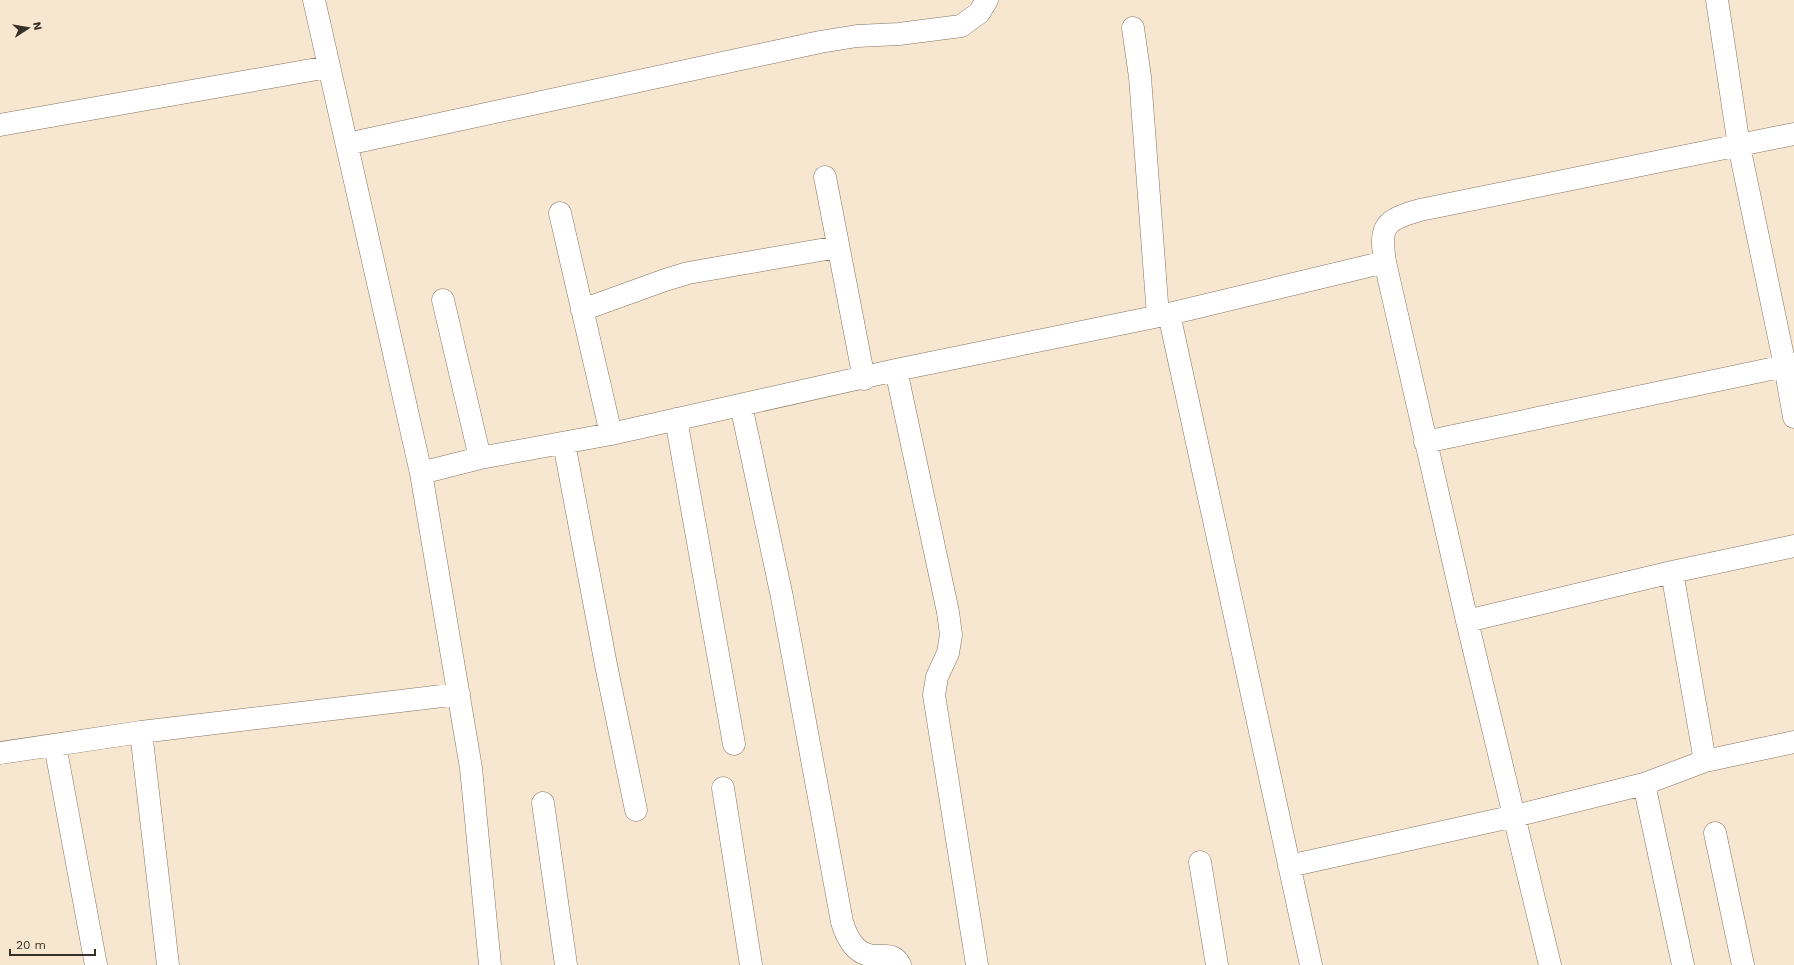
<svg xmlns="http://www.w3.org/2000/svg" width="1794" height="965" viewBox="0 0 1794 965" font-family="'Work Sans',sans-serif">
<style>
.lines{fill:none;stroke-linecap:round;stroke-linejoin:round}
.minor-casing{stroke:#847461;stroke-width:23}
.minor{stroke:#fff;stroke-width:22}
</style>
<rect width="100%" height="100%" fill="#f7e6d0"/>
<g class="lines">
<g class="minor-casing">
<path id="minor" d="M314 0 421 473 471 768 490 965
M1717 0 1739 146 1785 366 1794 417
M1133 28 1140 77 1158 316
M0 125 328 67
M347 144 820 42 857 36 899 34 961 26 979 13 987 0
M825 177 864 379
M560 213 611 434
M443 300 480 458
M582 310 665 280 688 273 838 247
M1169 314 1311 965
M896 370 948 612 951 635 948 653 937 677 934 695 977 965
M741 405 782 597 842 922C846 935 854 952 869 955 880 958 893 951 900 965
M676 419 734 744
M1425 442 1794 364
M564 443 606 665 636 810
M421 473 480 458 611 434 896 370 1169 314 1385 262
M1672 572 1705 761
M1467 621 1672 572 1794 546
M141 732 168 965
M55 745 96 965
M0 753 141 732 459 694
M1644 784 1683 965
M723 788 751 965
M543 803 566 965
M1715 833 1743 965
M1200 862 1217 965
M1289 866 1515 816 1644 784 1705 761 1794 742
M1550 965 1467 621 1385 262C1379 225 1385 220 1420 210L1794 134"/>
</g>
<use href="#minor" class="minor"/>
</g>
<g transform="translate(28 28) rotate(78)" stroke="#f7e6d0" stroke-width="3" paint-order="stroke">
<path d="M0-3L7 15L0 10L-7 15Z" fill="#363027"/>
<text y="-6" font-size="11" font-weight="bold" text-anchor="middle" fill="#363027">N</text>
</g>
<path d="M10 949v6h85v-6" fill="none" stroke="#363027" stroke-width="2"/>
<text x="16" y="949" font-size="12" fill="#363027" stroke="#f7e6d0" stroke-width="3" paint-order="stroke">20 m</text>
</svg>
